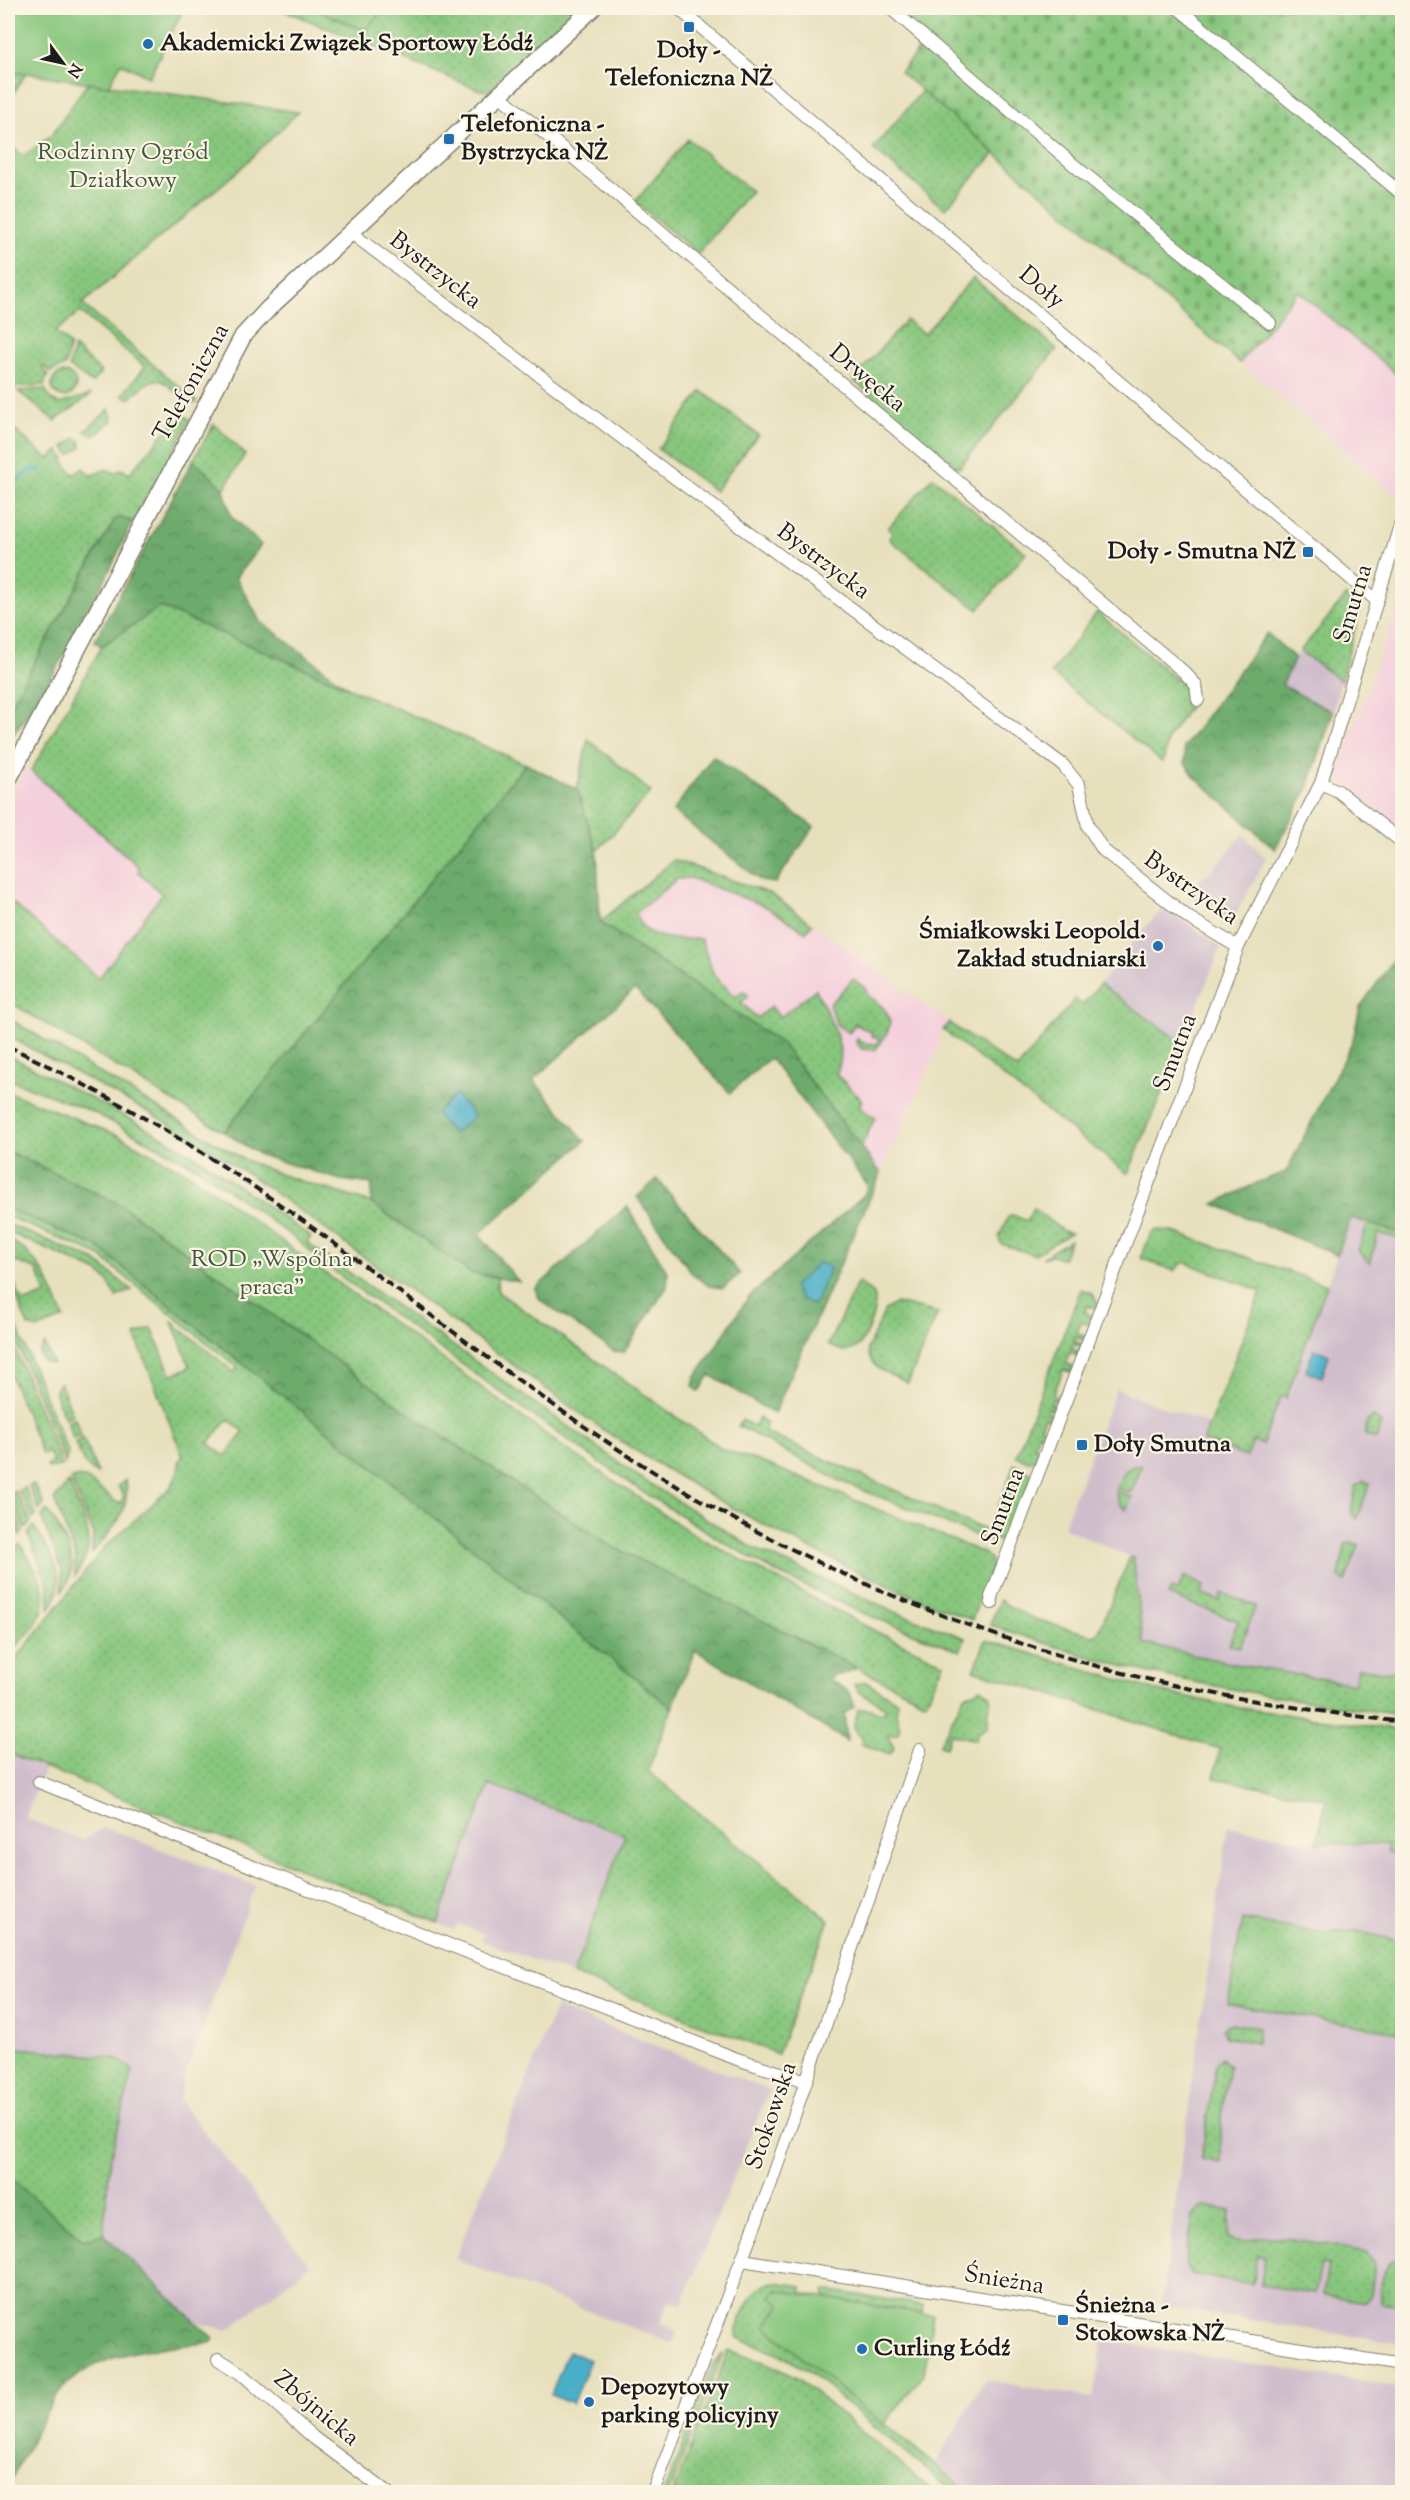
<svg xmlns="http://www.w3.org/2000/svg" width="1410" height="2500" viewBox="0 0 1410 2500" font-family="'Sorts Mill Goudy',serif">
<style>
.built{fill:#f4cfdc}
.industrial{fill:#d0bdcc}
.green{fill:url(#green-dots);stroke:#52714c;stroke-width:1.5;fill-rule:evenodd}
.forest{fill:url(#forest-crowns);stroke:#446444;stroke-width:1.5}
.cemetery{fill:url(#cemetery-stones);stroke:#52714c;stroke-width:1.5}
.pitch{fill:#87c67d;stroke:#52714c;stroke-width:1.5}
.water{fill:#48afc8;stroke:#326672;stroke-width:1.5}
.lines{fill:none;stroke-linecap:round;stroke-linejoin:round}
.stream{stroke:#48afc8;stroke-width:4}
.street-casing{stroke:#827e6c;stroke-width:14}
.secondary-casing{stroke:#827e6c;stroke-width:19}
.street{stroke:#fff;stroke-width:12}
.secondary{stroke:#fff;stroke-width:16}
.rail{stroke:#1c1c1c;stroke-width:4;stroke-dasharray:9 4.5;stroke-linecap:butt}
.poi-dot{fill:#1f6fb2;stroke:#fcf5e5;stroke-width:2}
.labels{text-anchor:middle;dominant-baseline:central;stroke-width:4.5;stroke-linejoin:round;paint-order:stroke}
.poi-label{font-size:24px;font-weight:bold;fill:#1c1c1c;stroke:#fcf5e5;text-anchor:start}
.park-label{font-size:24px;fill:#41583e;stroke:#fcf5e5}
.street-label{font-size:24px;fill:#1c1c1c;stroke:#fcf5e5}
</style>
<defs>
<pattern id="green-dots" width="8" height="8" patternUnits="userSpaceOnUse" patternTransform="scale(1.5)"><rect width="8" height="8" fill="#87c67d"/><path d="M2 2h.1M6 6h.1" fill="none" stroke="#74aa6b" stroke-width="1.8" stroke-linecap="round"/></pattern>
<pattern id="forest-crowns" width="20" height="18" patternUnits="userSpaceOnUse" patternTransform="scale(1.5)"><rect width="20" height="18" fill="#6dab6c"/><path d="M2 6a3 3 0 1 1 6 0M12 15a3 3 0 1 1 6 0" fill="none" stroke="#598a58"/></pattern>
<pattern id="cemetery-stones" width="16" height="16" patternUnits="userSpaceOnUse" patternTransform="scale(1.5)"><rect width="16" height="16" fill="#87c67d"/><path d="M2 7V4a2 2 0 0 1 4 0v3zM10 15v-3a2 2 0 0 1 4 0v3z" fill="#74aa6b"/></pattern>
</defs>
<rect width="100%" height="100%" fill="#fcf5e5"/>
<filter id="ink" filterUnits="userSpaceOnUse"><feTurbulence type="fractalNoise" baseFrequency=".0167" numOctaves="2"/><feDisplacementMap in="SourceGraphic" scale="12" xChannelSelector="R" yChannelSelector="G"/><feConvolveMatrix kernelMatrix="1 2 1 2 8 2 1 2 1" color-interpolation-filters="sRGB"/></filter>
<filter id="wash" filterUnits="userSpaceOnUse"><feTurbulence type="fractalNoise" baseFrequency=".008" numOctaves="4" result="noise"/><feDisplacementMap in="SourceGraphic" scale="24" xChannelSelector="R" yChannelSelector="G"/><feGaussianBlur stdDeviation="1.35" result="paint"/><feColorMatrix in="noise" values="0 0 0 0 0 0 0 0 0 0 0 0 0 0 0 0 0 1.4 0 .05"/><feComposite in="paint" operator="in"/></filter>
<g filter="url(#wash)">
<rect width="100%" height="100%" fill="#e7e0bd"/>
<path class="built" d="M1298 291 1402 379V491L1399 498 1240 363Z
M1402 596V830L1341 781 1338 770Z
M26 767 139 867V872L162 893 99 978 8 899V801Z
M674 860 771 894 949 1022 938 1038 940 1044 881 1173 782 1044 600 922Z"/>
<path class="industrial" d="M1300 651 1341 681 1333 712 1281 685Z
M1243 835 1266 858 1232 922 1186 892 1215 867Z
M1164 907 1221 947 1182 1043 1100 984 1136 938Z
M1355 1205 1402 1222V1689L1292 1678 1197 1660 1098 1633 1130 1557 1063 1527 1116 1389 1262 1444 1281 1396 1286 1398Z
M8 1754 45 1768 25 1818 83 1840 104 1827 255 1886 181 2086 179 2100 310 2265 228 2330 198 2323 103 2234 110 2159 132 2070 115 2058 8 2047Z
M488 1785 625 1835 573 1975 482 1941 484 1934 457 1924 454 1930 438 1923Z
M1228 1826 1317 1843 1386 1844 1387 1853 1402 1855V2344L1161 2306Z
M556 2007 769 2090 682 2304 669 2301 660 2323 678 2331 673 2344 455 2259Z
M1103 2340 1402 2388V2492H968L935 2465 984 2380 1093 2398Z"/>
<path class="green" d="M278 8H312L365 30 385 8H579L489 91 480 90Z
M8 71 26 73 8 102Z
M88 82 298 112 239 170 82 304 197 402 194 404C162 389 164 361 130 399L122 395 145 367 80 312 55 332 70 345 65 366 50 372 44 366 42 368 48 374 44 385 13 387 8 382V143L23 156 52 135Z
M922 91 995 153 945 209 873 149Z
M688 139 751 191 698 254 635 202Z
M973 278 1057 349 959 468 853 380 906 320 924 334Z
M74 347 101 372 92 383 69 367Z
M52 385a12 12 0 1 1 24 0a12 12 0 1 1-24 0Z
M45 389 51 400 60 404 92 394 55 421 18 391Z
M702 391 758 435 715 491 658 449Z
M109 409 113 420 94 436 85 431Z
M177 412 190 419 137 524 129 520 115 519 8 710V424L48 459 59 451 65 459 63 461 74 475 83 468 91 476 106 469 115 473 122 469 129 474 178 417Z
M214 424 245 454 224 489 193 460Z
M76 438 80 441 81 447 70 455 64 447Z
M933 477 1026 553 978 610 889 539 892 533 888 528Z
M1346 596 1360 609 1341 681 1300 651Z
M160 607 526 764 224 1132 8 1001V899L99 978 162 894 138 872 139 867 31 771 102 646Z
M1097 612 1187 688 1189 707 1168 738 1163 763 1051 673Z
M588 739 651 792 597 851 577 789Z
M674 860 771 894 812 924 806 932 765 906 690 878 677 879 636 913C642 941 678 940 701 939L714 975 735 997 742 991 746 992 748 997 741 1002 757 1018 771 1006 780 1017 816 989C826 1013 850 1049 836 1074L862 1100 859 1107 875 1118 861 1147 782 1044 600 922Z
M853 979 865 988 867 994C892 1013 899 1023 875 1050L862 1049 856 1043 857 1039 863 1043 876 1044 879 1039 873 1037 871 1032 855 1024 849 1033 837 1025 829 1005Z
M1100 984 1182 1043 1128 1174 943 1030 949 1023 1017 1069 1075 999 1083 1005Z
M8 1018 243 1159 282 1175 371 1203 471 1273 497 1277 498 1292 724 1450 764 1463 984 1553 991 1560V1568L972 1620C839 1569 718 1505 599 1427L250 1175 161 1119 8 1036Z
M8 1055 140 1124 200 1159 311 1237 307 1243 647 1482 753 1548 898 1613 965 1638 960 1651 860 1612 775 1572 722 1541 643 1492 526 1411 332 1270 293 1237 198 1168 93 1112 8 1079Z
M8 1092 117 1135 191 1175 559 1444 693 1534 877 1632 944 1663 926 1702 611 1546 427 1426 119 1204 8 1151Z
M1033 1208 1063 1231 1071 1233 1034 1255 1001 1244 999 1237 1008 1217 1013 1215 1027 1221Z
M8 1209 96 1246 672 1708 648 1771 829 1920 778 2054 573 1975 625 1835 489 1785 438 1923 8 1753V1669L103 1549 170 1488 177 1476 180 1459 183 1457 135 1335 152 1328 171 1375 190 1367 172 1322 234 1372 238 1368 97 1254 8 1217ZM228 1419 244 1432 225 1456 209 1443Z
M1368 1223 1402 1234 1400 1248 1402 1267 1397 1259 1400 1239 1378 1233 1370 1264 1358 1250Z
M8 1224 94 1260 132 1290 116 1297 107 1280 98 1272 8 1232Z
M1157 1230 1171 1231 1327 1285 1286 1398 1281 1396 1262 1445 1253 1441 1247 1457 1203 1441 1261 1291 1184 1262 1174 1271 1141 1258 1151 1233Z
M8 1239C41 1256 51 1286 64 1318L37 1329 28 1326 10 1281 13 1280 23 1303 46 1294 37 1270 12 1260 8 1249Z
M1070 1240 1063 1259 1053 1255 1042 1258Z
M858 1282 874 1294C878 1306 867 1340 856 1348 847 1354 837 1349 828 1345Z
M1081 1289 1092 1293 1098 1303 1096 1308 1087 1306 1085 1313 1093 1316 1089 1324 1081 1322 1077 1333 1085 1336 1084 1340 1075 1337 1074 1341 1082 1344 1081 1347 1073 1344 1071 1348 1079 1352 1078 1356 1069 1353 1066 1363 1073 1367 1071 1372 1063 1370 1053 1396 1061 1399 1060 1403 1052 1400 1050 1403 1058 1407 1057 1411 1048 1408 1047 1412 1055 1415 1053 1420 1045 1417 1041 1428 1049 1432 1047 1436 1039 1433 1034 1446 1041 1450 1037 1460 1028 1461 1016 1456Z
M896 1303 938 1313 908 1383C892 1375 867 1369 868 1348L885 1310Z
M8 1311 12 1315 68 1453 65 1463 8 1320Z
M10 1336 62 1465 51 1469 46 1466 53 1462 48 1452 42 1454 8 1369Z
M45 1344 53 1364 44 1362 39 1352Z
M60 1382 73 1415 65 1418C60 1407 50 1392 60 1382Z
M1374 1417 1381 1423 1376 1439 1365 1435 1367 1421Z
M759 1418 767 1423 764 1432 989 1532 1014 1464 1033 1474 1010 1535 1003 1540 989 1541 840 1481 738 1426 742 1420 754 1427Z
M75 1419 81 1435 73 1438 67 1422Z
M83 1438 98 1473 97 1474 84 1463 75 1442Z
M1135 1465H1142L1131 1493 1116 1488 1124 1472Z
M79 1477 87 1479 119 1504 124 1497 118 1486 126 1480C131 1514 111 1530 92 1553L93 1533 71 1479Z
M1364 1481 1370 1483 1357 1519 1351 1513 1356 1486Z
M69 1482C82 1517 102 1542 75 1576V1554L54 1500Z
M34 1484 44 1505 39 1511 29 1486Z
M25 1487 36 1515 33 1518 19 1490Z
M16 1491 31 1522 25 1529 11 1493Z
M1115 1491 1132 1497 1126 1510 1119 1503Z
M8 1495 23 1532 20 1536 8 1509Z
M47 1510C64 1536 84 1563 62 1592V1570L41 1517Z
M34 1526C51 1553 71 1580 49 1609L48 1585 28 1534Z
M1350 1542 1359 1545 1345 1582 1339 1577 1345 1545Z
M20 1544C54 1594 54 1613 8 1653V1560Z
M1130 1557 1133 1558 1143 1643 1234 1664 1354 1684 1358 1668 1383 1672 1402 1670V1715C1317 1703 1231 1691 1147 1672 1094 1660 1042 1642 990 1625L1000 1600C1026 1620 1062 1627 1093 1635L1098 1633Z
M1184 1576 1204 1586 1201 1594 1219 1601 1222 1593 1256 1606 1240 1647 1229 1645 1238 1621 1168 1595 1171 1589 1178 1591Z
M986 1640 1154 1690 1235 1707 1402 1731V1855L1387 1853 1386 1844 1317 1843 1326 1799 1214 1778 1220 1749 974 1670Z
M866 1682 898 1702 896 1712 900 1728 897 1734 887 1735 894 1748 891 1753 887 1754 861 1744 862 1738 857 1734 854 1726 858 1709H871L882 1713 887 1708 859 1692 854 1684Z
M981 1688 991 1696 987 1727 977 1734 976 1740 950 1734 946 1748 939 1746 964 1696Z
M1242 1920 1315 1932H1360L1402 1941V2007L1397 2032 1228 2004Z
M1231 2023 1258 2028 1257 2043 1226 2037 1223 2028Z
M8 2047 115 2058 133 2070 110 2159 103 2234 83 2240 8 2176Z
M1222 2058 1229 2066 1221 2116V2163L1201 2159 1216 2064Z
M1203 2206 1230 2210 1228 2238C1250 2247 1250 2236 1268 2237 1295 2239 1341 2245 1366 2253L1375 2264 1371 2294 1366 2302 1323 2295 1328 2265 1321 2264 1315 2294 1261 2285 1265 2256 1258 2254 1252 2284 1191 2274 1185 2264 1193 2216Z
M1402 2258V2305L1381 2302C1380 2286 1383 2258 1402 2258Z
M775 2282 802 2286V2293L821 2297 820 2305 883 2425 888 2426 968 2492H953L807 2370 784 2357 738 2338C732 2327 751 2294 761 2287 765 2284 770 2283 775 2282Z
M825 2290 923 2305 922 2313 824 2298Z
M728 2351 767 2363 800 2380 934 2492H673Z
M723 2353 669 2492H664L713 2364Z"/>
<path class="forest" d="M193 460 224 489 231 516 261 545 236 577 260 621 349 688 160 607 102 646 94 642Z
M120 517 132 522C98 598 57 675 8 742V710L115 519Z
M1267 633 1295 658 1282 685 1333 712 1307 790 1275 849 1195 777 1185 763 1184 747Z
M713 756 814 827 775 883 761 881 673 811Z
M526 764 577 789 597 851 600 922 782 1044 881 1173 774 1414 710 1375 699 1392 693 1386 695 1378 748 1298 864 1195 868 1186 770 1058 730 1093 635 989 533 1080 585 1141 479 1234 519 1282 471 1273 371 1203 372 1184 341 1180 260 1155 224 1132Z
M1402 948V1234L1351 1218 1337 1255 1214 1204 1261 1181 1286 1172 1353 1040 1360 1007Z
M8 1151 119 1204 427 1426 611 1546 858 1668 840 1675H833L830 1681C842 1686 853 1691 854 1707L844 1714 847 1741 695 1650 672 1708 96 1246 8 1209Z
M657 1179 740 1274 723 1288 709 1286 693 1275 637 1197Z
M627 1206 668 1273 667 1287 624 1352H615L540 1300 535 1289Z
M8 2176 83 2240 103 2234 214 2339 211 2343C164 2346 106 2350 68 2383 50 2399 21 2462 8 2486Z"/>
<path class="cemetery" d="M883 8H1402V305L1394 316 1402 322V379L1298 291 1240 363 900 72 924 43Z"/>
<path class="pitch" d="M14 8H184L149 77 121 63 109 86 26 73H8V27Z
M312 8H385L365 30Z
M776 2290 933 2315 924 2374 883 2425 766 2327 781 2304 771 2297Z"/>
<path class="water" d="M456 1095 474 1116 453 1134 436 1113Z
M819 1262 830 1268 814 1305 801 1299 793 1287Z
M1314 1349 1329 1355 1322 1377 1306 1371Z
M568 2351 590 2360 572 2404 551 2395Z"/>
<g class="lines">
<path class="stream" d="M8 487 31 470 40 469"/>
</g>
</g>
<g filter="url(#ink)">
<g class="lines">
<g class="street-casing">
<path id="street" d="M678 8 1376 600
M890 8 1081 171 1270 323
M1178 8 1402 194
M499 95 1184 672 1196 685 1198 700
M350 232 667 472 1063 765 1079 785 1088 826 1103 850 1189 918 1238 947
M1321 783 1338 791 1402 842
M992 1603 991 1597 1238 947 1321 783 1402 519
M39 1782 737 2059 806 2081
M742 2260 1402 2365
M218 2359 241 2373 314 2438 387 2492
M653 2492 771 2183 920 1750"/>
</g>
<g class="secondary-casing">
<path id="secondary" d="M8 780 243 336 269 308 593 8"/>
</g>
<use href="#street" class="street"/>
<use href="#secondary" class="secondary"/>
<path class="rail" d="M8 1046C88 1085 166 1128 241 1178 389 1277 526 1396 680 1488 817 1570 967 1633 1123 1673 1215 1697 1308 1710 1402 1722"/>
</g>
</g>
<g class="poi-dot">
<rect x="683" y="21" width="12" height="12" rx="3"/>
<circle cx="148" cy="44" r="6"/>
<rect x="443" y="133" width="12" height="12" rx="3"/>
<rect x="1302" y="546" width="12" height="12" rx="3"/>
<circle cx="1158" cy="946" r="6"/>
<rect x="1076" y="1439" width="12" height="12" rx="3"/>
<rect x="1057" y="2314" width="12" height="12" rx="3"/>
<circle cx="862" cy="2349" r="6"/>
<circle cx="589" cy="2402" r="6"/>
</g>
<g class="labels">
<g class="poi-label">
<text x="160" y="44">Akademicki Związek Sportowy Łódź</text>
<text x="689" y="51" text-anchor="middle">Doły -<tspan x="689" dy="28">Telefoniczna NŻ</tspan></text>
<text x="461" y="125">Telefoniczna -<tspan x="461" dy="28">Bystrzycka NŻ</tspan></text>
<text x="1296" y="552" text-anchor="end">Doły - Smutna NŻ</text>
<text x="1146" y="932" text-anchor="end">Śmiałkowski Leopold.<tspan x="1146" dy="28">Zakład studniarski</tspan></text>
<text x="1094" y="1445">Doły Smutna</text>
<text x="1075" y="2306">Śnieżna -<tspan x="1075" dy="28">Stokowska NŻ</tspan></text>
<text x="874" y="2349">Curling Łódź</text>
<text x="601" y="2388">Depozytowy<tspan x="601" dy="28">parking policyjny</tspan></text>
</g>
<g class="park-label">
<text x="123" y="153">Rodzinny Ogród<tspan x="123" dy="28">Działkowy</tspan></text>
<text x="272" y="1260">ROD „Wspólna<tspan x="272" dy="28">praca”</tspan></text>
</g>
<g class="street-label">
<text transform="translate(435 271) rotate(38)">Bystrzycka</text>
<text transform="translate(1041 288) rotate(40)">Doły</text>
<text transform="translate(867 379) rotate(40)">Drwęcka</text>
<text transform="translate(192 383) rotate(-61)">Telefoniczna</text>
<text transform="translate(823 562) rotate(37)">Bystrzycka</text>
<text transform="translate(1354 604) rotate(-73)">Smutna</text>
<text transform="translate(1191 889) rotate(35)">Bystrzycka</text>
<text transform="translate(1176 1053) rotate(-69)">Smutna</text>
<text transform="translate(1004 1507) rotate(-69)">Smutna</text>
<text transform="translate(772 2116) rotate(-71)">Stokowska</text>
<text transform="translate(1004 2281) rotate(9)">Śnieżna</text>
<text transform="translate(316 2409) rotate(40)">Zbójnicka</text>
</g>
</g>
<rect width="1410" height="2500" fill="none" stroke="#fcf5e5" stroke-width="30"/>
<g transform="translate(63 63) rotate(123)" stroke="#fcf5e5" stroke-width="4.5" paint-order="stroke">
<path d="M0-4.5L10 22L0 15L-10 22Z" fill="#1c1c1c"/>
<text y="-9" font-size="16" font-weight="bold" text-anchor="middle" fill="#1c1c1c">N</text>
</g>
</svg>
